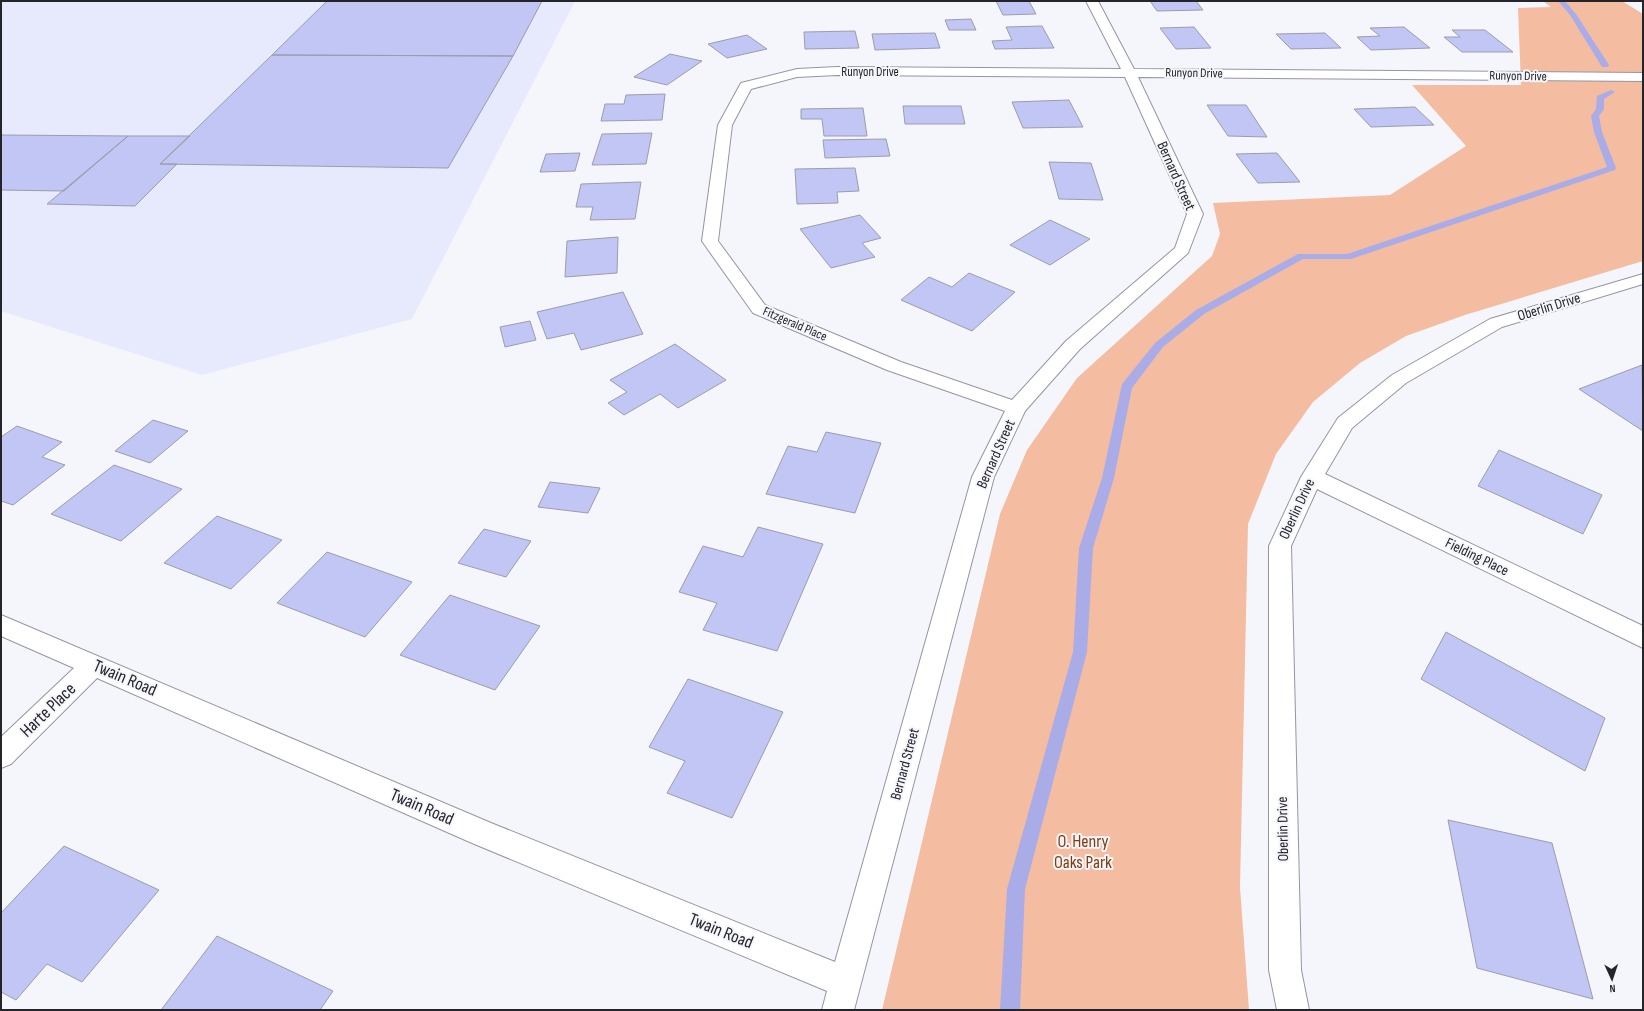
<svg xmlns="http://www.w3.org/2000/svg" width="1644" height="1011" viewBox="0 0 1644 1011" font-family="'Sofia Sans Condensed',sans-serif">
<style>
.built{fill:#e7e9fc}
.green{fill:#f4bda1}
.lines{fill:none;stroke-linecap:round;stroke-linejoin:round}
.stream{fill:#a9ace7;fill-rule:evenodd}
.building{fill:#c2c6f5;stroke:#9b9cab}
.street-casing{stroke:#9495a4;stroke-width:2}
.street{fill:#fff;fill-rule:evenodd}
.labels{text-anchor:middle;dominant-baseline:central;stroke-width:4;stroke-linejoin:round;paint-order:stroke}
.far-street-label{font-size:13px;fill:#24242a;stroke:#f5f6fc}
.street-label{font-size:15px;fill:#24242a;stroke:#f5f6fc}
.near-street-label{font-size:18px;fill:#24242a;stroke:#f5f6fc}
.near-park-label{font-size:18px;fill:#833b0a;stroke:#f5f6fc}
</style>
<rect width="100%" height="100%" fill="#f5f6fc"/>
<path class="built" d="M1 1H575L412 319 202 375 1 311Z"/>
<path class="green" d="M1543 1H1622L1643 14V261L1465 315 1406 336 1360 363 1313 402 1276 454 1248 524 1240 887 1249 1010H882L1000 514 1027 450 1077 378 1212 256 1220 234 1213 203 1390 195 1466 146 1412 85H1521L1518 8 1551 7Z"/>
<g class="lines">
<path class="stream" d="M1558 1H1565L1576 14 1609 65 1608 67H1602L1570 15Z
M1611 90 1615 92 1604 99V109L1599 116 1602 132 1616 168 1615 170 1351 259H1303L1204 314 1163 347 1132 388 1114 478 1093 548 1087 652 1025 889 1020 1010H1000L1007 889 1073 652 1079 548 1102 478 1122 384 1155 343 1196 310 1298 254H1347L1607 167 1594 132 1591 116 1596 109 1597 96Z"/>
</g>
<path class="building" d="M327 1H542L513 56 272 55Z
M996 1H1029L1036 14 1003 15Z
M1150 1H1196L1203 10 1157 11Z
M971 19 976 30H949L945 20Z
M1042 26 1054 48 995 49 992 41 1012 40 1006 27Z
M1194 27 1211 48 1176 49 1160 28Z
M1404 27 1430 48 1371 50 1357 37 1380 36 1370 28Z
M1452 30H1485L1513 52H1462L1444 37H1460Z
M855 31 859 48 805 49 804 32Z
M935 33 940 48 875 50 872 34Z
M1325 33 1341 48 1291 49 1276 34Z
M747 35 767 49 727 58 708 44Z
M670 54 702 61 667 85 634 77Z
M272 55 513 56 448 168 160 164Z
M665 94 662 120 601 121 605 104H624L626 95Z
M1069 100 1083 127 1023 128 1012 102Z
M1207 105H1246L1267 137 1228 136Z
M903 106H961L965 124H905Z
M1415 107 1434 125 1371 127 1354 109Z
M863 108 867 136H824L822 119H801V109Z
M652 133 646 164 592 165 602 134Z
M1 135 128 136 64 191 1 190Z
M128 136H190L160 164H177L135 206 47 204Z
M886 139 890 156 825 158 823 140Z
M580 153 575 171 540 172 546 154Z
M1277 153 1300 182 1258 183 1236 154Z
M1049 162 1091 163 1103 200 1059 199Z
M855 168 859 191 837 192 838 203 797 204 795 169Z
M641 182 635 219 590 220 593 207H576L581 184Z
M860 215 881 238 862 243 875 257 831 268 800 229Z
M1050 220 1090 239 1050 265 1010 245Z
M618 237 617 273 565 277 567 241Z
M969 273 1015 292 972 331 901 300 929 277 952 287Z
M623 292 643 334 581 350 574 333 547 339 537 312Z
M530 321 536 340 505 347 500 327Z
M675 344 726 380 678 408 660 394 624 415 608 403 627 392 610 380Z
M1642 365 1643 431 1579 389Z
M153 420 188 431 150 463 115 451Z
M17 426 62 442 42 457 65 465 13 505 1 501V437Z
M826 432 881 443 855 513 766 494 788 446 817 452Z
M1499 450 1602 495 1583 534 1478 486Z
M114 465 182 489 121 541 51 514Z
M550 482 600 488 588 513 538 507Z
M217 516 282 540 231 589 164 563Z
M758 527 823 544 777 651 703 630 717 603 679 592 703 546 743 557Z
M484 529 531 541 506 577 458 563Z
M327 552 412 582 365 637 277 603Z
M450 595 540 626 495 690 400 655Z
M1446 632 1605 718 1585 771 1421 679Z
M688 679 783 712 732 818 667 793 685 761 649 747Z
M1448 820 1552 843 1593 999 1477 968Z
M64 846 159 890 82 982 47 964 16 1000 1 992V913Z
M217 936 333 991 320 1010H161Z"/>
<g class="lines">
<g class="street-casing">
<path id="street" d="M1086 1H1098L1134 69 1643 73V81L1138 77 1203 214 1188 253 1080 349 1025 411 994 477 854 1010H822L827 991 472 843 97 678 11 764 1 768V737L74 668 1 636V615L491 823 835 962 972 477 1005 411 887 370 753 313 702 241 718 125 741 83 797 69 837 67 1121 69ZM837 75 1125 77 1187 214 1175 248 1066 341 1012 400 901 362 765 305 718 241 732 125 751 89 797 77Z
M1643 274V284L1502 327 1406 383 1352 428 1325 474 1643 626V648L1317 489 1291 546 1301 970 1309 1010H1277L1269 970V546L1301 477 1338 418 1392 375 1490 319Z"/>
</g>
<use href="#street" class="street"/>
</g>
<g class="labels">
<g class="far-street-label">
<text x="870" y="72">Runyon Drive</text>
<text transform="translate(1194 73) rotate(1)">Runyon Drive</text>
<text transform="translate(1518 76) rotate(1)">Runyon Drive</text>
<text transform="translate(795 324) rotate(23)">Fitzgerald Place</text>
</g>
<g class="street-label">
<text transform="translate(1176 176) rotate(66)">Bernard Street</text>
<text transform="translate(1549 307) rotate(-17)">Oberlin Drive</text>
<text transform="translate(996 454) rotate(-66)">Bernard Street</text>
<text transform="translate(1297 509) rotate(-65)">Oberlin Drive</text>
<text transform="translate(1477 557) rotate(26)">Fielding Place</text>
<text transform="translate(905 764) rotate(-75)">Bernard Street</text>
<text transform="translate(1283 829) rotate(-91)">Oberlin Drive</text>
</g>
<g class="near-street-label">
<text transform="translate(125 678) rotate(23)">Twain Road</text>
<text transform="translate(48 710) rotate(-44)">Harte Place</text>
<text transform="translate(422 807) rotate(23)">Twain Road</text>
<text transform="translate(721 931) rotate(22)">Twain Road</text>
</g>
<g class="near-park-label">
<text x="1083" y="841">O. Henry<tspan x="1083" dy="21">Oaks Park</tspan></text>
</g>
</g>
<rect width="1644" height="1011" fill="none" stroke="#24242a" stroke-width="4"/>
<g transform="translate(1612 979) rotate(177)" stroke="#f5f6fc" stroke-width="3" paint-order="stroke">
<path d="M0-3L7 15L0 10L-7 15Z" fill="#24242a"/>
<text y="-6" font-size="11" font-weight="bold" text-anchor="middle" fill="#24242a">N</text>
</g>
</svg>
